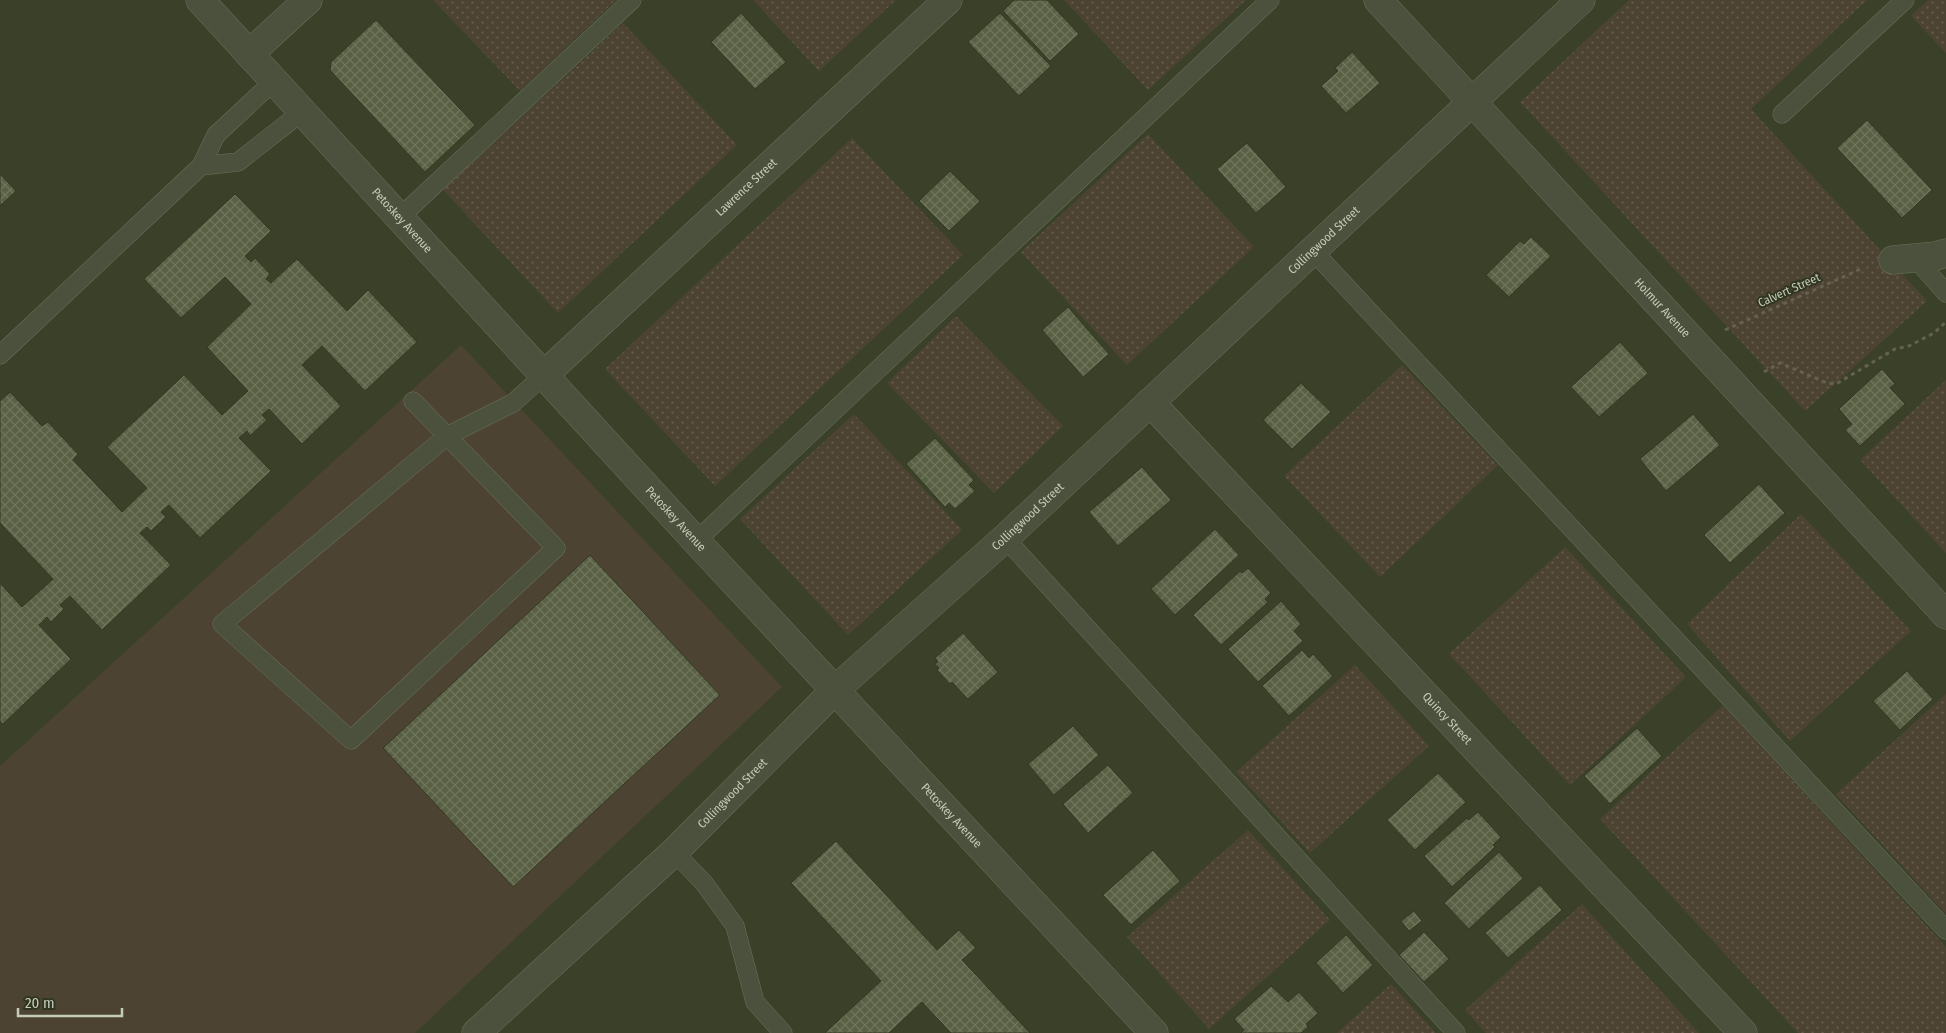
<svg xmlns="http://www.w3.org/2000/svg" width="1946" height="1033" viewBox="0 0 1946 1033" font-family="'Fira Sans Condensed',sans-serif">
<style>
.grass{fill:url(#grass-dots)}
.park{fill:#4d4333}
.building{fill:url(#building-cross-hatch);stroke:#323823}
.lines{fill:none;stroke-linecap:round;stroke-linejoin:round}
.service-casing{stroke:#6b715d;stroke-width:19}
.minor-casing{stroke:#6b715d;stroke-width:29}
.path{stroke:#65604f;stroke-width:3;stroke-dasharray:4 4;stroke-linecap:butt}
.service{stroke:#4b513c;stroke-width:18}
.minor{stroke:#4b513c;stroke-width:28}
.labels{text-anchor:middle;dominant-baseline:central;stroke-width:4;stroke-linejoin:round;paint-order:stroke}
.street-label{font-size:12px;fill:#c5cbb9;stroke:#303621}
</style>
<defs>
<pattern id="grass-dots" width="8" height="8" patternUnits="userSpaceOnUse" patternTransform="scale(1.25)"><rect width="8" height="8" fill="#4d4333"/><path d="M2 2h.1M6 6h.1" fill="none" stroke="#655d4e" stroke-width="1.8" stroke-linecap="round"/></pattern>
<pattern id="building-cross-hatch" width="8" height="8" patternUnits="userSpaceOnUse" patternTransform="scale(1.25)"><rect width="8" height="8" fill="#596044"/><path d="M0 0l8 8M0 8l8-8" fill="none" stroke="#6f755d"/></pattern>
</defs>
<rect width="100%" height="100%" fill="#3a4128"/>
<path class="grass" d="M433 0H616L520 91Z
M753 0H896L819 71Z
M1064 0H1246L1148 90Z
M1629 0H1867L1751 109 1927 301 1805 411 1520 102Z
M1928 0H1946V53L1911 16Z
M623 23 737 145 558 313 443 190Z
M1148 134 1254 247 1127 365 1021 252Z
M852 138 963 255 715 486 605 369Z
M956 316 1063 426 994 493 887 383Z
M1402 365 1498 465 1380 577 1284 476Z
M1946 380V553L1860 460Z
M854 414 962 530 848 635 740 519Z
M1801 514 1911 631 1790 741 1687 624Z
M1565 547 1686 677 1570 785 1449 654Z
M1355 665 1429 746 1310 853 1236 772Z
M1946 694V914L1836 794Z
M1723 705 1946 947V1033H1798L1600 819Z
M1248 830 1330 920 1209 1029 1127 937Z
M1582 904 1699 1033H1486L1465 1010Z
M1391 984 1436 1033H1337Z"/>
<path class="park" d="M461 345 782 687 415 1033H0V766Z"/>
<path class="building" d="M1014 0H1047L1079 34 1050 61 1003 11Z
M741 13 786 62 755 89 711 42Z
M1000 13 1051 66 1019 96 968 42Z
M376 20 475 125 425 172 330 70 331 62Z
M1352 52 1380 83 1346 113 1321 86 1338 71 1335 68Z
M1867 120 1932 190 1902 218 1837 148Z
M1247 143 1286 187 1256 213 1217 169Z
M950 171 980 201 949 231 919 201Z
M0 174 16 191 0 206Z
M235 194 271 231 245 256 251 262 255 258 270 274 266 279 271 283 297 259 347 311 368 290 417 342 365 391 322 346 302 365 341 406 302 444 269 409 262 415 267 420 250 436 247 431 239 438 271 471 200 538 169 505 161 512 166 517 151 531 147 527 140 533 171 565 102 630 70 596 60 605 64 609 51 622 47 617 39 625 71 659 3 724 0 721V583L22 607 53 579 0 523V401L10 392 42 426 48 422 78 454 73 460 122 512 147 488 107 447 184 375 222 415 248 391 207 347 251 304 225 277 181 318 144 279Z
M1531 237 1551 256 1509 297 1486 275 1520 241 1524 244Z
M1068 307 1109 354 1083 377 1042 330Z
M1620 342 1648 373 1599 417 1571 387Z
M1882 369 1895 384 1890 388 1905 404 1860 446 1845 430 1852 424 1839 409Z
M1301 383 1331 412 1292 449 1263 420Z
M1693 414 1720 445 1666 491 1640 459Z
M935 438 974 480 969 485 975 491 955 509 949 503 945 507 906 464Z
M1142 467 1171 500 1118 546 1089 512Z
M1759 484 1785 513 1730 563 1704 535Z
M1215 529 1239 555 1175 615 1151 589Z
M590 555 720 695 513 887 383 748Z
M1248 568 1271 593 1265 599 1268 602 1221 645 1193 615 1240 571 1242 573Z
M1281 601 1301 624 1294 631 1303 641 1258 682 1228 649Z
M963 633 998 672 968 699 952 682 950 684 937 670 939 668 935 664 938 662 935 658Z
M1302 650 1309 658 1313 654 1333 676 1289 716 1262 686Z
M1907 671 1933 699 1900 730 1873 701Z
M1073 726 1099 755 1054 795 1028 764Z
M1637 728 1662 756 1610 804 1584 776Z
M1108 765 1133 793 1088 833 1063 804Z
M1438 773 1466 802 1415 850 1387 820Z
M1478 812 1501 837 1493 845 1495 847 1452 887 1424 856 1467 818 1469 820Z
M836 841 937 950 959 930 976 948 962 960 1030 1033H951L922 1002 889 1033H825L881 981 791 883Z
M1153 850 1180 881 1131 925 1103 895Z
M1499 852 1523 878 1469 929 1444 903Z
M1540 885 1562 910 1508 958 1485 933Z
M1414 911 1422 921 1409 931 1401 921Z
M1424 932 1449 959 1424 982 1399 955Z
M1346 935 1373 965 1343 993 1316 963Z
M1271 986 1288 1002 1299 992 1318 1013 1306 1024 1308 1027 1301 1033H1241L1244 1030 1234 1019Z"/>
<g class="lines">
<g class="service-casing">
<path id="service" d="M1782 114 1905 0
M201 166 238 162 302 112
M399 218 632 0
M1313 251 1946 930
M1915 258 1946 293
M0 355 201 166 216 135 274 81
M413 401 556 548 351 740 222 624 447 436 513 403 544 375
M1005 538 1456 1033
M696 541 1270 0
M674 852 704 883 735 926 755 1002 783 1033"/>
</g>
<g class="minor-casing">
<g id="minor">
<path id="s1" d="M200 0 696 541 1154 1033"/>
<path id="s2" d="M1378 0 1946 615"/>
<path d="M249 54 308 0"/>
<path d="M1893 260 1936 256 1946 253"/>
<path id="s3" d="M544 375 948 0"/>
<path id="s4" d="M1150 402 1743 1033"/>
<path id="s5" d="M476 1033 674 852 836 689 1005 538 1581 0"/>
</g>
</g>
<path class="path" d="M1725 330 1863 268
M1764 372 1780 363 1827 383 1836 384 1895 349 1909 346 1934 333 1946 322"/>
<use href="#service" class="service"/>
<use href="#minor" class="minor"/>
</g>
<g class="labels">
<g class="street-label">
<text stroke="none"><textPath href="#s3" startOffset="276">Lawrence Street</textPath></text>
<text stroke="none"><textPath href="#s1" startOffset="299">Petoskey Avenue</textPath></text>
<text stroke="none"><textPath href="#s5" startOffset="1161">Collingwood Street</textPath></text>
<text transform="translate(1789 290) rotate(-24)">Calvert Street</text>
<text stroke="none"><textPath href="#s2" startOffset="419">Holmur Avenue</textPath></text>
<text stroke="none"><textPath href="#s5" startOffset="756">Collingwood Street</textPath></text>
<text stroke="none"><textPath href="#s1" startOffset="704">Petoskey Avenue</textPath></text>
<text stroke="none"><textPath href="#s4" startOffset="434">Quincy Street</textPath></text>
<text stroke="none"><textPath href="#s5" startOffset="351">Collingwood Street</textPath></text>
<text stroke="none"><textPath href="#s1" startOffset="1109">Petoskey Avenue</textPath></text>
</g>
</g>
<path d="M18 1008v8h104v-8" fill="none" stroke="#c5cbb9" stroke-width="2.5"/>
<text x="25" y="1008" font-size="15" fill="#c5cbb9" stroke="#303621" stroke-width="4" paint-order="stroke">20 m</text>
</svg>
